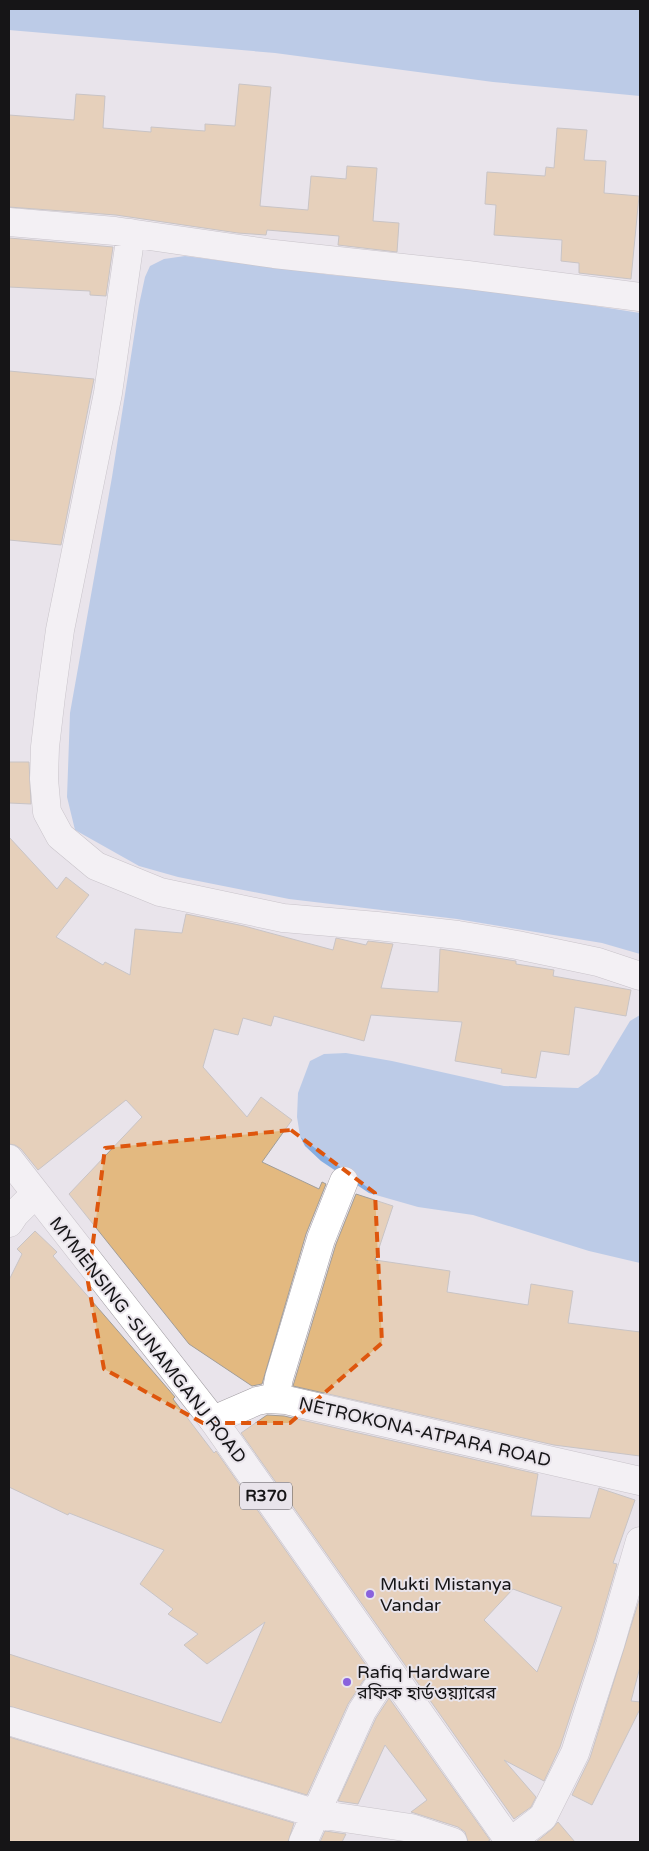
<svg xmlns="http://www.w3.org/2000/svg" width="649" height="1851" viewBox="0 0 649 1851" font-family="'Varela Round','Noto Sans Bengali',sans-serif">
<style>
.water{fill:#86aee2}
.building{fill:#e3b980;stroke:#a19d98;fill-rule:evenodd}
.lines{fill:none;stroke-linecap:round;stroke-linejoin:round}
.minor-casing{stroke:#a29ea3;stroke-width:29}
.major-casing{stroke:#a29ea3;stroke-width:29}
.minor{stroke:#fff;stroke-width:28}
.major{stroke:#fff;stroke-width:28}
.marked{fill:none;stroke:#de560d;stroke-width:4;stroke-dasharray:10 6;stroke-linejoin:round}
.poi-dot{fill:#8962dd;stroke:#e9e4eb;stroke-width:2}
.labels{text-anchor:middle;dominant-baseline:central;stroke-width:4;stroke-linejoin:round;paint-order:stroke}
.shield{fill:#e9e4eb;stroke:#555357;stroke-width:1}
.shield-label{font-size:16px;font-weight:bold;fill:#161517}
.street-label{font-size:18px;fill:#161517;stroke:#e9e4eb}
.poi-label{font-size:18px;fill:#161517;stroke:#e9e4eb;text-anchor:start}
</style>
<rect width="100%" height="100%" fill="#e9e4eb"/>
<path class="water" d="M9 9H640V96L493 82 275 53 9 30Z
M185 256 332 275 474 287 640 313V954L602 943 457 919 289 899 178 877 139 866 75 830 67 797 70 713 112 477 139 305 145 277 150 266 164 259Z
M640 1015V1263L589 1251 473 1215 418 1207 369 1193 321 1161 305 1146 300 1136 297 1117 298 1093 310 1061 324 1054 346 1053 392 1061 504 1086 578 1088 598 1074 630 1021Z"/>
<path class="building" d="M239 84 271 87 260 206 308 210 311 176 346 179 347 166 377 168 373 221 399 223 397 252 338 245 339 236 267 230 266 235 238 233 116 215 9 207V115L74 120 76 94 105 96 103 128 151 132V127L205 131V124L235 126Z
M557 128 587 130 584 160 606 161 604 193 639 196 631 279 579 273V263L561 261 562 240 494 235 496 205 485 204 487 172 545 176 546 167 554 168Z
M9 238 113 247 106 296 90 295V291L9 287Z
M9 371 94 379 61 545 9 540Z
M9 762H29L31 804 9 803Z
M9 837 57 889 66 877 89 895 56 937 103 965 105 962 130 975 135 929 182 933 186 914 244 926 333 950 336 938 366 945 368 941 393 944 381 988 438 992 440 949 516 961V964L554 970 553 976 631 990 626 1016 575 1007 569 1055 541 1051 536 1078 501 1073 502 1069 455 1061 462 1022 371 1015 364 1041 274 1016 271 1026 243 1018 238 1035 214 1029 203 1067 247 1117 261 1097 292 1120 262 1162 319 1189 322 1182 326 1184 306 1234 262 1384 252 1386 189 1344 69 1194 142 1117 126 1100 38 1170 21 1149 15 1145 9 1144Z
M356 1194 393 1206 375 1260 450 1271 447 1292 528 1305 531 1284 573 1291 568 1323 640 1332V1456L554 1445 293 1386 336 1244Z
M35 1231 57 1252 53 1256 175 1397 173 1399 214 1453 216 1451 371 1672 363 1681 348 1704 307 1795 9 1706V1654L221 1723 265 1622 207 1664 184 1645 198 1634 168 1614 173 1609 140 1584 164 1550 69 1513 68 1515 9 1487V1280L22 1254 17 1249Z
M267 1415 284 1416 538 1474 531 1516 590 1518 599 1488 635 1500 613 1563 617 1564 595 1640 560 1747 544 1781 504 1760 536 1797 531 1807 514 1819 241 1433ZM513 1589 562 1607 537 1672 484 1620Z
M640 1597V1667L631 1701 640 1702V1709L592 1805 572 1795 590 1758Z
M389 1698 490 1840 487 1842H468L465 1832 458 1827 411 1812 427 1800 385 1745 358 1804 338 1801 376 1718Z
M9 1737 294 1823 288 1842H9Z
M558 1822 575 1842H536L552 1829Z
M325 1831 346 1834 342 1842H320Z"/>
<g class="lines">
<g class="minor-casing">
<path id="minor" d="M9 222 115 231 274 254 468 275 640 297
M131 233 108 393 60 630 51 696 45 747 44 779 47 812 60 836 96 866 160 892 283 918 377 926 458 935 517 945 598 962 640 976
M9 1223 15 1214 35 1194
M275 1399 279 1378 321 1239 344 1181
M213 1420 257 1401 267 1399 286 1400 640 1481
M9 1721 317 1814 411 1828 453 1842
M303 1842 362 1711 376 1689 391 1675
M510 1842 543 1817 575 1753 610 1645 640 1541"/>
</g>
<g class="major-casing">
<path id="major" d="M9 1159 213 1420 510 1842"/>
</g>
<use href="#minor" class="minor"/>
<use href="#major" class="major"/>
</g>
<path d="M0 0H649V1851H0ZM291 1130 375 1193 382 1343 290 1423H203L104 1369 88 1282 105 1148Z" fill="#e9e4eb" fill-opacity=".55" fill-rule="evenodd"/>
<path class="marked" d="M291 1130 375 1193 382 1343 290 1423H203L104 1369 88 1282 105 1148Z"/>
<g class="poi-dot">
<circle cx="370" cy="1594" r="5"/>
<circle cx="347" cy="1682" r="5"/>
</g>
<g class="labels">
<rect class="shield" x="240" y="1482.5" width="52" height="27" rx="4"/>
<g class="shield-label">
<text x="266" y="1496">R370</text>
</g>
<g class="street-label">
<text transform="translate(148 1340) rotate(52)">MYMENSING -SUNAMGANJ ROAD</text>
<text transform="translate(425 1432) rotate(13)">NETROKONA-ATPARA ROAD</text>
</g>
<g class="poi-label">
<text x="380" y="1584">Mukti Mistanya<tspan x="380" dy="21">Vandar</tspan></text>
<text x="357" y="1672">Rafiq Hardware<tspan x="357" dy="21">রফিক হার্ডওয়্যারের</tspan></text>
</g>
</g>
<rect width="649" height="1851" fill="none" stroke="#161517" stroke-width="20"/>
</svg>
